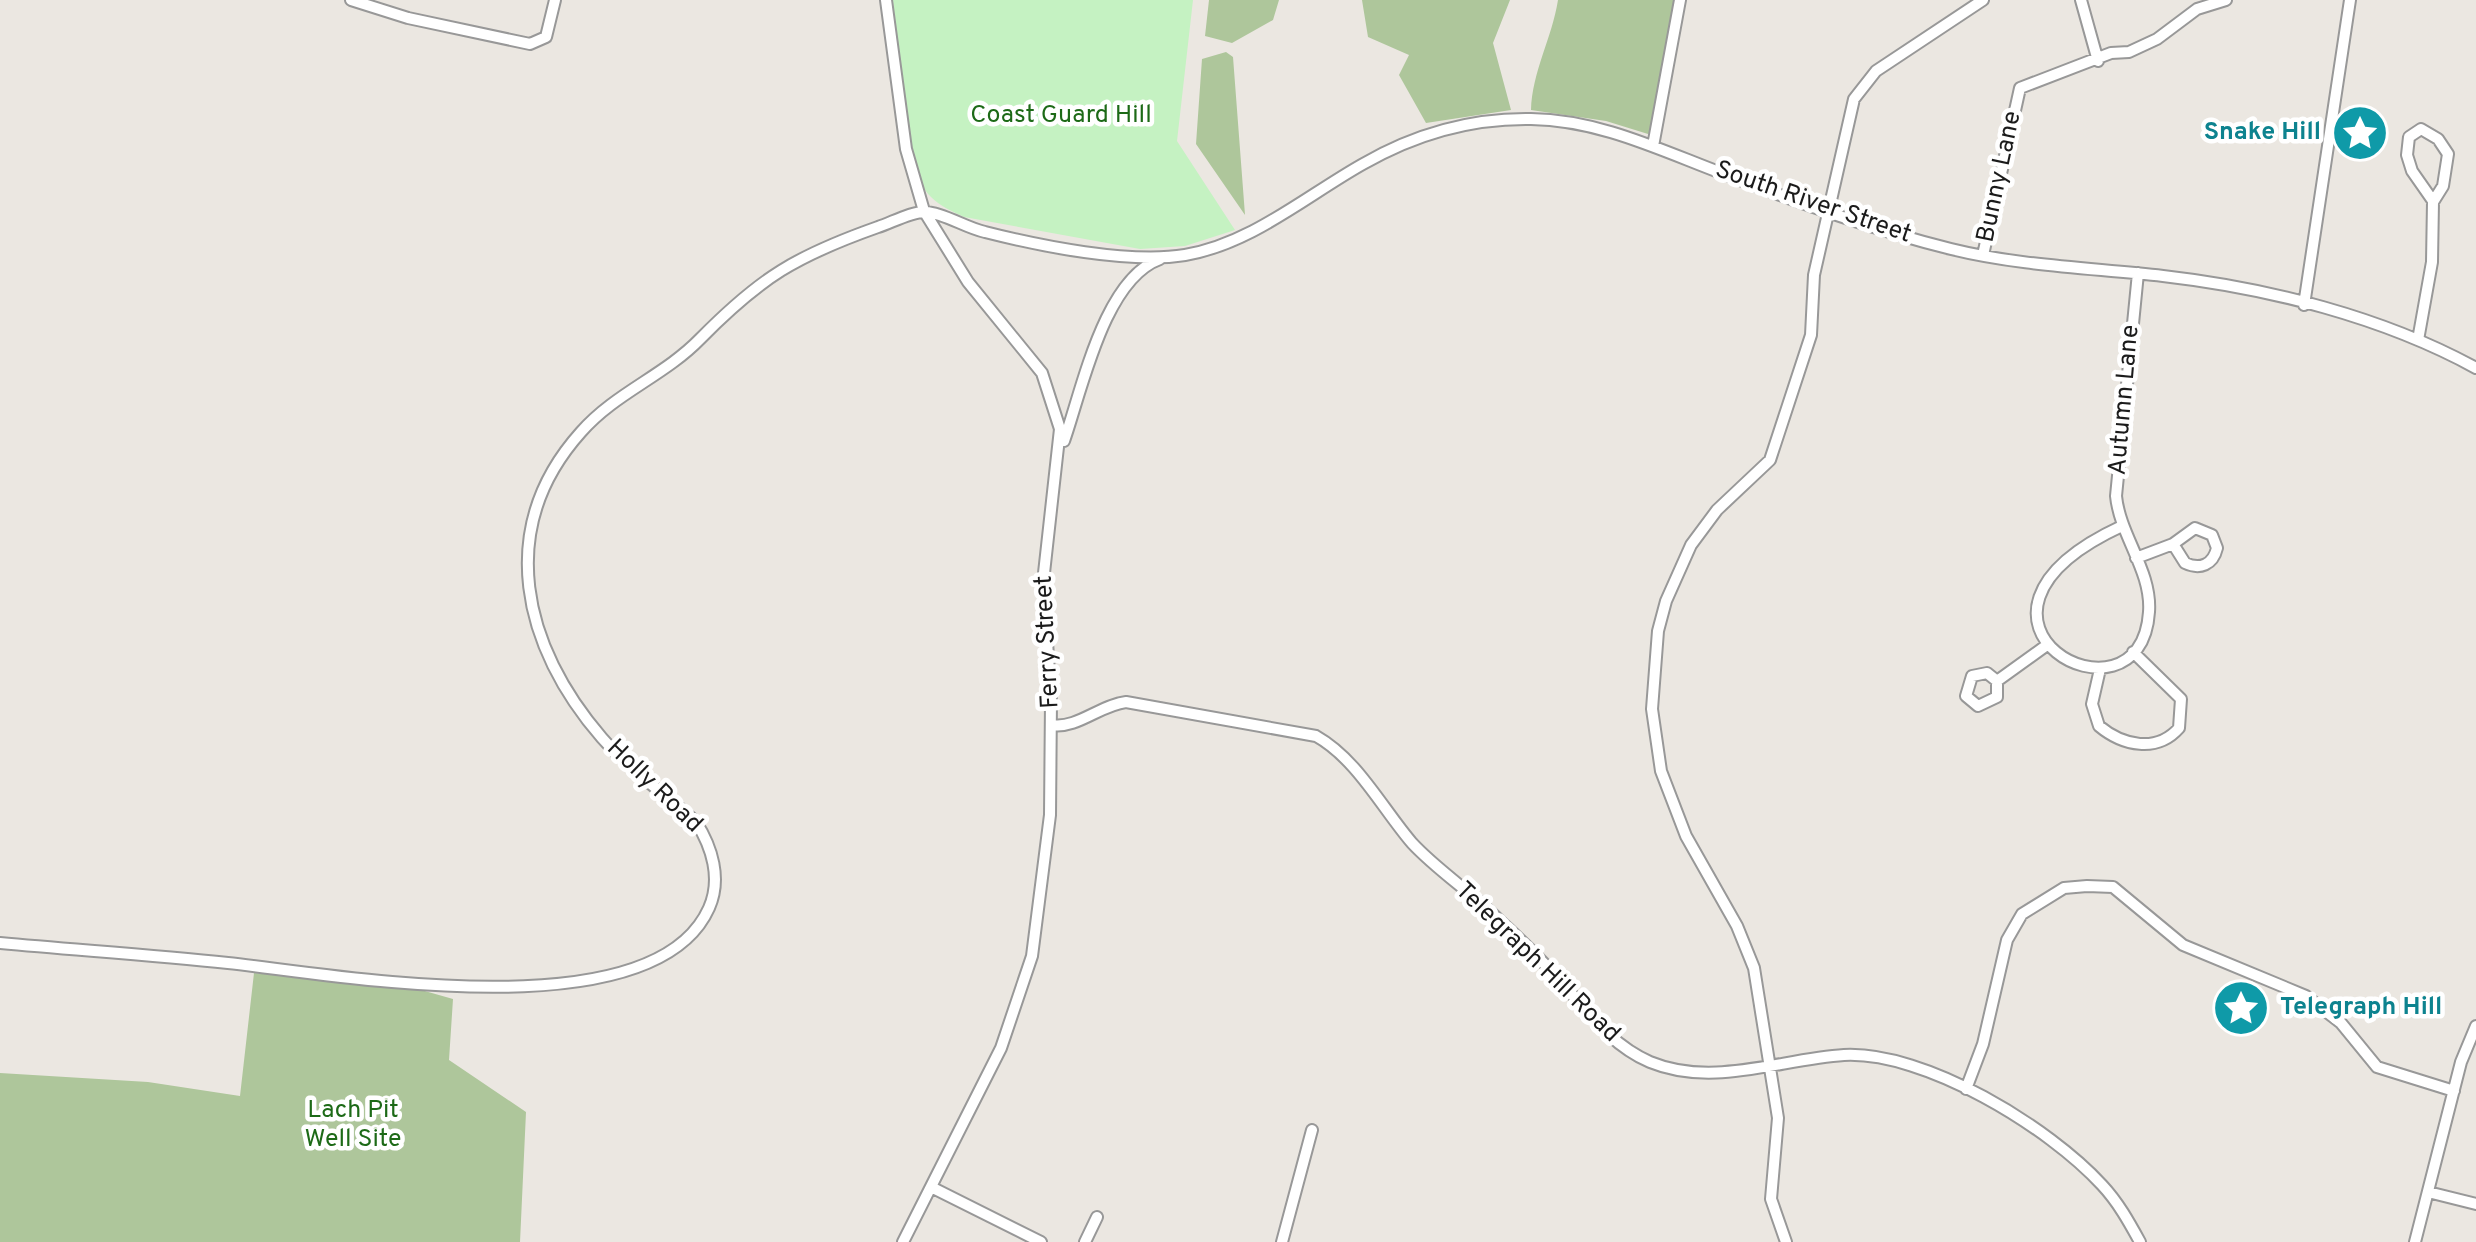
<svg xmlns="http://www.w3.org/2000/svg" width="2476" height="1242" viewBox="0 0 2476 1242" font-family="Overpass,sans-serif">
<style>
.forest{fill:#aec69b}
.park{fill:#c5f2c2}
.lines{fill:none;stroke-linecap:round;stroke-linejoin:round}
.minor-casing{stroke:#989898;stroke-width:14}
.minor{stroke:#fff;stroke-width:10}
.labels{text-anchor:middle;dominant-baseline:central;stroke-width:9;stroke-linejoin:round;paint-order:stroke}
.park-label{font-size:25px;fill:#1d6a17;stroke:#fff}
.culture-label{font-size:25px;font-weight:bold;fill:#0d838f;stroke:#fff;text-anchor:end}
.street-label{font-size:25px;fill:#1b1b1b;stroke:#fff}
</style>
<rect width="100%" height="100%" fill="#ebe7e1"/>
<path class="forest" d="M1209 0H1279L1273 20 1232 43 1205 36Z
M1362 0H1510L1493 43 1511 110 1426 123 1399 75 1409 55 1368 37Z
M1558 0H1680L1657 128 1648 134 1606 121 1531 110C1532 72 1552 38 1558 0Z
M1226 52 1233 57 1245 215 1196 144 1202 59Z
M254 973 400 984 453 999 449 1060 526 1112 520 1242H0V1073L148 1082 240 1096Z"/>
<path class="park" d="M893 0H1193L1177 141 1235 230 1185 246 1140 249 964 217C953 212 940 206 931 197 897 161 898 50 893 0Z"/>
<g class="lines">
<g class="minor-casing">
<path id="minor" d="M351 0 408 18 530 44 546 37 555 0
M886 0 906 149 924 211 968 282 1042 373 1060 429 1043 582 1051 701 1050 815 1032 956 1001 1048 903 1242
M2081 0 2098 61
M1653 146 1680 0
M1983 255 2020 88 2111 53 2129 52 2157 39 2197 9 2226 0
M2304 305 2350 0
M2418 340 2432 262 2433 202 2443 186 2448 154 2438 139 2421 129 2409 137 2407 155 2412 171 2433 201
M1064 441C1082 390 1104 279 1160 259
M2122 526C1919 620 2141 740 2149 612 2152 571 2120 536 2116 496L2138 273
M2136 558 2173 544 2185 563C2200 570 2213 565 2217 548L2212 535 2195 528 2173 544
M2100 669 2092 704 2099 726C2123 746 2157 753 2179 728L2181 699 2133 652
M1997 681V697L1978 706 1966 696 1972 676 1987 673 1997 681 2047 645
M1052 725C1077 729 1100 705 1126 702L1316 736C1357 759 1382 808 1412 843 1438 871 1470 891 1497 918 1515 935 1534 952 1551 971 1583 1004 1606 1043 1650 1062 1713 1088 1780 1059 1844 1055 1925 1051 2049 1127 2102 1185 2118 1202 2129 1222 2140 1242
M0 943C76 950 152 955 228 963 339 975 653 1033 709 908 722 879 712 847 696 822 665 794 630 770 602 738 523 647 494 529 581 432 615 393 664 376 700 339 761 277 796 256 878 227 891 223 912 211 926 212 944 213 966 228 985 232 1040 246 1129 264 1185 255 1251 244 1306 196 1363 164 1415 134 1472 118 1531 119 1600 120 1660 150 1724 174 1797 202 1874 230 1951 249 2020 266 2093 268 2163 276 2268 288 2383 317 2476 368
M1966 1089 1983 1044 2007 940 2022 914 2064 888 2087 886 2113 887 2183 945 2306 996 2341 1023 2377 1067 2454 1091
M931 1187 1041 1242
M2428 1192 2476 1204
M1085 1242 1097 1217
M1282 1242 1312 1130
M1786 1242 1771 1199 1778 1118 1754 968 1737 926 1686 836 1661 771 1652 709 1658 631 1666 601 1691 545 1717 510 1770 460 1811 335 1814 275 1854 99 1876 71 1983 0
M2415 1242 2461 1062 2476 1026"/>
</g>
<use href="#minor" class="minor"/>
</g>
<defs>
<g id="sight-disc" transform="scale(2.875)"><circle r="9.5" fill="#0f9aa8" stroke="#fff"/><path d="M0-6L1.8-2.2L6-1.7L2.9 1.2L3.7 5.4L0 3.3L-3.7 5.4L-2.9 1.2L-6-1.7L-1.8-2.2Z" fill="#fff"/></g>
</defs>
<g fill-rule="evenodd">
<use href="#sight-disc" x="2360" y="133"/>
<use href="#sight-disc" x="2241" y="1008"/>
</g>
<g class="labels">
<g class="park-label">
<text x="1061" y="116">Coast Guard Hill</text>
<text x="353" y="1111">Lach Pit<tspan x="353" dy="29">Well Site</tspan></text>
</g>
<g class="culture-label">
<text x="2321" y="133">Snake Hill</text>
<text x="2280" y="1008" text-anchor="start">Telegraph Hill</text>
</g>
<g class="street-label">
<text transform="translate(2000 177) rotate(-78)">Bunny Lane</text>
<text transform="translate(1813 203) rotate(19)">South River Street</text>
<text transform="translate(2125 400) rotate(-85)">Autumn Lane</text>
<text transform="translate(1048 642) rotate(-93)">Ferry Street</text>
<text transform="translate(654 787) rotate(44)">Holly Road</text>
<text transform="translate(1537 963) rotate(44)">Telegraph Hill Road</text>
</g>
</g>
</svg>
